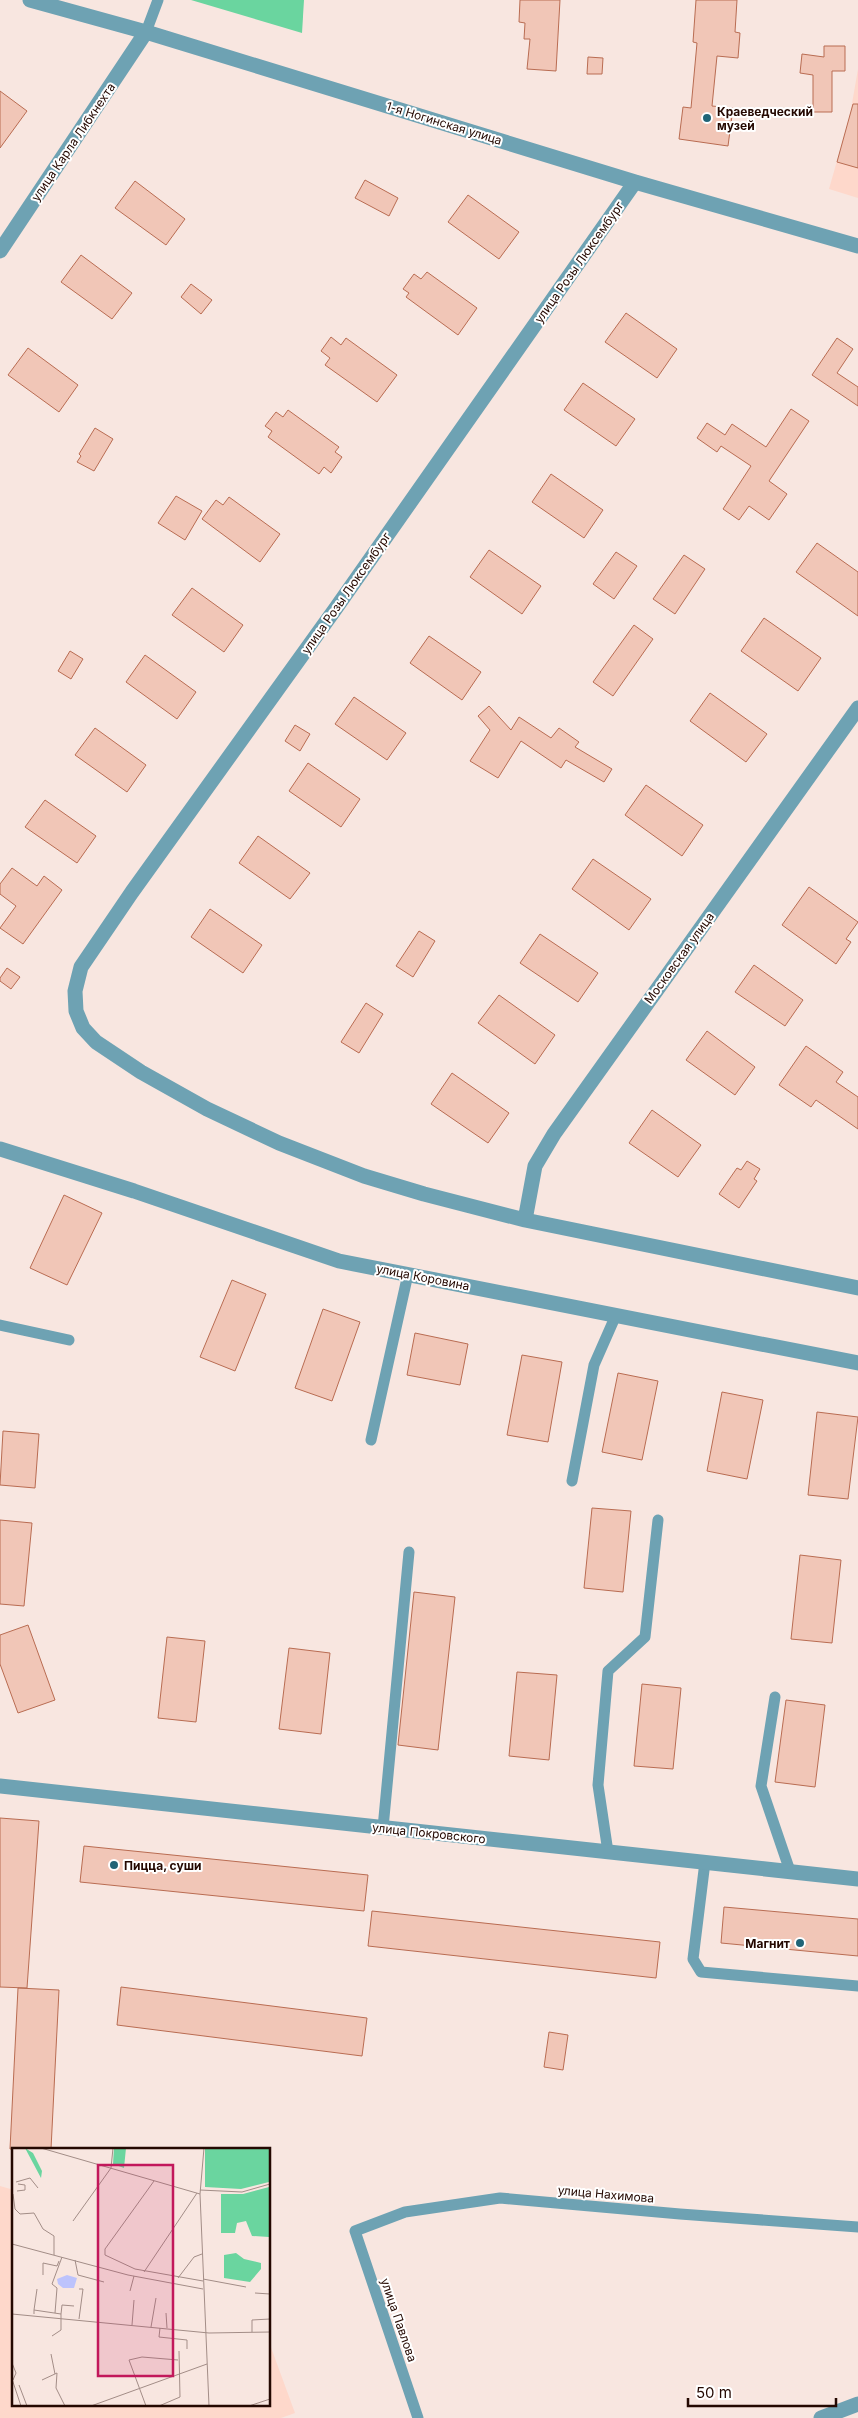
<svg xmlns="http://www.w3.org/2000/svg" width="858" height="2418" viewBox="0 0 858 2418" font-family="Inter,sans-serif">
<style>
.built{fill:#fed8cb}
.green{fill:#6ad59f}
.building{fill:#f1c6b7;stroke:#b96c52}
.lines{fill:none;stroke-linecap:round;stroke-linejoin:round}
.lane{stroke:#6ea2b3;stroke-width:11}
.street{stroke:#6ea2b3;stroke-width:15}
.poi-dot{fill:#216477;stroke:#fff;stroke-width:2}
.labels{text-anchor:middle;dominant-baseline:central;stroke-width:4;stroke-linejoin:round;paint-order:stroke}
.poi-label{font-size:12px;font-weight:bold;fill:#240801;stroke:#fff;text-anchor:start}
.street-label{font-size:12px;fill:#240801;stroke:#fff}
.inset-road{fill:none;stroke:#a38d87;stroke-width:1}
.view{fill:#c2185b;fill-opacity:0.15;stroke:#c2185b;stroke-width:2.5}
.inset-edge{fill:none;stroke:#240801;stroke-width:2.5}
</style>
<rect width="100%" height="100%" fill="#f8e6e0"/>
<path class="built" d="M858 69V198L829 189 850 115Z
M0 2186 14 2190V2404H269V2342L295 2413 281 2418H0Z"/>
<path class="green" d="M191 0H304L302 33Z"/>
<path class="building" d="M520 0H560L556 71 527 69 530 39H524L525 23 519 22Z
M696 0H737L735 32 740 33 738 58 717 56 712 106 733 108 728 146 679 139 683 107 691 108 697 43 693 42Z
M824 46H845V71H832V112H813V75L800 73 802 54 824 57Z
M588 57 603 58 602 74H587Z
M0 91 27 111 0 148Z
M853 104H858V168L837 162Z
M365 180 398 198 389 216 355 198Z
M135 181 185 219 166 245 115 208Z
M468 195 519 232 499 259 448 222Z
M81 255 132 293 112 319 61 282Z
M427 272 477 308 458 335 406 297 409 293 403 289 414 274 421 279Z
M191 284 212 300 201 314 181 297Z
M626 313 677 349 657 378 605 342Z
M331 337 341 345 346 338 397 375 377 402 325 365 330 358 321 351Z
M837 338 853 349 837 373 858 387V406L812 375Z
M28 348 78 385 59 412 8 375Z
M583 383 635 419 616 446 564 410Z
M791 409 809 421 769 481 787 494 769 520 749 506 739 520 723 509 751 466 721 446 717 452 697 438 707 423 725 435 732 424 766 447Z
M288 410 339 447 335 452 342 457 331 473 324 467 319 474 268 437 272 431 265 426 276 412 283 417Z
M95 428 113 439 94 471 77 462 81 456 79 454Z
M551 474 603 510 584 538 532 502Z
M176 496 202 511 185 540 158 523Z
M229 497 280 534 260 562 202 519 216 500 223 505Z
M817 543 858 572V616L796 572Z
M489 550 541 586 522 614 470 577Z
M616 552 637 566 614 599 593 584Z
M684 555 705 569 675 614 653 599Z
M192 588 243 625 224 652 172 615Z
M764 618 821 658 798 691 741 651Z
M634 625 653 639 613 696 593 682Z
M429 636 481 672 462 700 410 663Z
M70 651 83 659 71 679 58 671Z
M145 655 196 692 177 719 126 682Z
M710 693 767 734 746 762 690 721Z
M354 697 406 733 387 760 335 724Z
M489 706 511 730 519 717 551 738 559 728 579 742 575 747 612 769 604 782 566 760 561 768 521 741 498 778 470 761 490 730 478 716Z
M295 725 310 734 300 751 285 741Z
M95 728 146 765 127 792 75 755Z
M308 763 360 799 341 827 289 791Z
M646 785 703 825 682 856 625 815Z
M45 800 96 836 77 863 25 827Z
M258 836 310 873 290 899 239 863Z
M593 859 651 899 629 930 572 889Z
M12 868 37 886 44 876 62 890 23 944 0 928 16 906 0 894V884Z
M809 887 858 922 846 939 851 942 836 964 782 925Z
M210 909 262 945 243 973 191 937Z
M419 931 435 941 413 977 396 966Z
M540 934 598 973 578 1002 520 963Z
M754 965 803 1000 785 1026 735 992Z
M7 968 20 977 11 989 0 981V978Z
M499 995 555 1035 535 1064 478 1023Z
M366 1003 383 1014 359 1053 341 1042Z
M707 1031 755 1067 735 1095 686 1060Z
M806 1046 843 1072 836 1082 858 1097V1129L816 1100 811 1107 779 1085Z
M452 1073 509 1113 488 1143 431 1104Z
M652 1110 701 1145 678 1177 629 1143Z
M747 1161 760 1169 754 1179 757 1181 739 1208 719 1194 737 1168 741 1170Z
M64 1195 102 1213 67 1285 30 1268Z
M232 1280 266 1294 235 1371 200 1357Z
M323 1309 360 1322 332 1401 295 1388Z
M415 1333 468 1344 460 1385 407 1375Z
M522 1355 562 1362 548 1442 507 1435Z
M618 1373 658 1381 642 1460 602 1452Z
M722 1392 763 1400 747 1479 707 1471Z
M817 1412 858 1417 848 1499 808 1495Z
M3 1431 39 1434 35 1488 0 1485Z
M592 1508 631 1511 623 1592 584 1588Z
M0 1520 32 1523 24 1606 0 1604Z
M800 1555 841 1560 832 1643 791 1639Z
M414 1592 455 1597 438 1750 398 1745Z
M28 1625 55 1700 18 1713 0 1664V1635Z
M167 1637 205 1641 196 1722 158 1718Z
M289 1648 330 1653 321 1734 279 1729Z
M517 1672 557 1675 549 1760 509 1756Z
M642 1684 681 1688 673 1769 634 1766Z
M786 1700 825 1705 815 1787 775 1782Z
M0 1818 39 1821 27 1988 0 1987Z
M84 1846 368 1875 364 1911 80 1882Z
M724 1907 858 1919V1956L721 1943Z
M372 1911 660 1942 656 1978 368 1946Z
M121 1987 367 2018 362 2056 117 2025Z
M18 1988 59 1990 51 2149H10Z
M549 2032 568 2035 563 2070 544 2067Z"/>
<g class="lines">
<path class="lane" d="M146 32 158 0
M0 1325 69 1340
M371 1440 408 1274
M572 1481 594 1365 616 1315
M775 1697 761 1786 790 1871
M383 1828 409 1552
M608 1852 598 1785 608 1671 645 1637 658 1520
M705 1862 693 1959 701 1972 858 1986
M418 2418 355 2231 405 2212 500 2198 680 2214 858 2227"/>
<path class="street" d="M30 0 146 32 635 182 858 246
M635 182 336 608 132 892 81 967 75 991 76 1011 83 1028 96 1042 141 1072 207 1109 279 1143 364 1176 424 1194 525 1220 858 1288
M0 251 146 32
M0 1149 134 1191 339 1261 858 1363
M525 1220 535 1166 554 1134 858 708
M0 1786 858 1879
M821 2418 858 2404"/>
</g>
<g class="poi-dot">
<circle cx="707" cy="118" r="5"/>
<circle cx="114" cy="1865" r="5"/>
<circle cx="800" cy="1943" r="5"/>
</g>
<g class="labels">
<g class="poi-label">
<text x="717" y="111">Краеведческий<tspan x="717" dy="14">музей</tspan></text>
<text x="124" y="1865">Пицца, суши</text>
<text x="790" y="1943" text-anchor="end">Магнит</text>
</g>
<g class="street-label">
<text transform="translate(444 123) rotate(17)">1-я Ногинская улица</text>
<text transform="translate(73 142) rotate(-56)">улица Карла Либкнехта</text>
<text transform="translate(579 262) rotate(-55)">улица Розы Люксембург</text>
<text transform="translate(346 593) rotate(-55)">улица Розы Люксембург</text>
<text transform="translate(679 958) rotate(-54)">Московская улица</text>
<text transform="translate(423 1277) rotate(11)">улица Коровина</text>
<text transform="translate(429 1833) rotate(6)">улица Покровского</text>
<text transform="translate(606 2194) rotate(5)">улица Нахимова</text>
<text transform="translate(399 2320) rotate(71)">улица Павлова</text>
</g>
</g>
<g transform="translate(12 2148)">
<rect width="258" height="258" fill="#f8e6e0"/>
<path d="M13 0 21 5 30 23 29 30ZM102 0H114L112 20 101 16ZM193 0H257V34L229 41 193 39ZM257 39V89L240 88 234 73 225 75 223 85H209V46H231ZM224 105 232 111 249 115V121L238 134 212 130V107Z" fill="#6ad59f"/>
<path d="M55 127 65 130 62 140H51L46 136 45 131Z" fill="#bdc3fc"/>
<path class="inset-road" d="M29 0 188 46M192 0 188 46 197 258M142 33 93 101V107L123 121 191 133M4 34 18 30 26 40M188 42 230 44 258 36M5 43 13 42V37L6 36M1 46 3 61 8 66 22 65 31 81 42 88V107M61 73 99 20 101 0M0 96 116 127 191 141M63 112 66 127 92 134M132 124 185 45M31 127V115L45 118 47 113M166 130 182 109 190 106M191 131 234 139M118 143 122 128M243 145 258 146M22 162 25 141M43 165 45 140 40 136 50 109M154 165 155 180M0 166 197 185 258 184M22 166V162L49 166V182L40 188M49 166 50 157 62 158M67 171 71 141H67M120 177 122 152M139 179 144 150M148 180 147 189 175 192V201M240 184V172L258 171M39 206 43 226M0 215 4 225 1 232M0 231 9 258M30 232 45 225 44 240 53 258M7 237 15 258M79 258 195 216M134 258 117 212 130 209 166 212M147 258 168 249 167 203M237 258 258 251"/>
<path class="view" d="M86 17H161V228H86Z"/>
<rect width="258" height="258" class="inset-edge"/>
</g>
<path d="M688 2398v8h148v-8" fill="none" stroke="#240801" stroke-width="2.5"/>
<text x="696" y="2398" font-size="15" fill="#240801" stroke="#ffffff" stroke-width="4" paint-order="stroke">50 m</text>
</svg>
